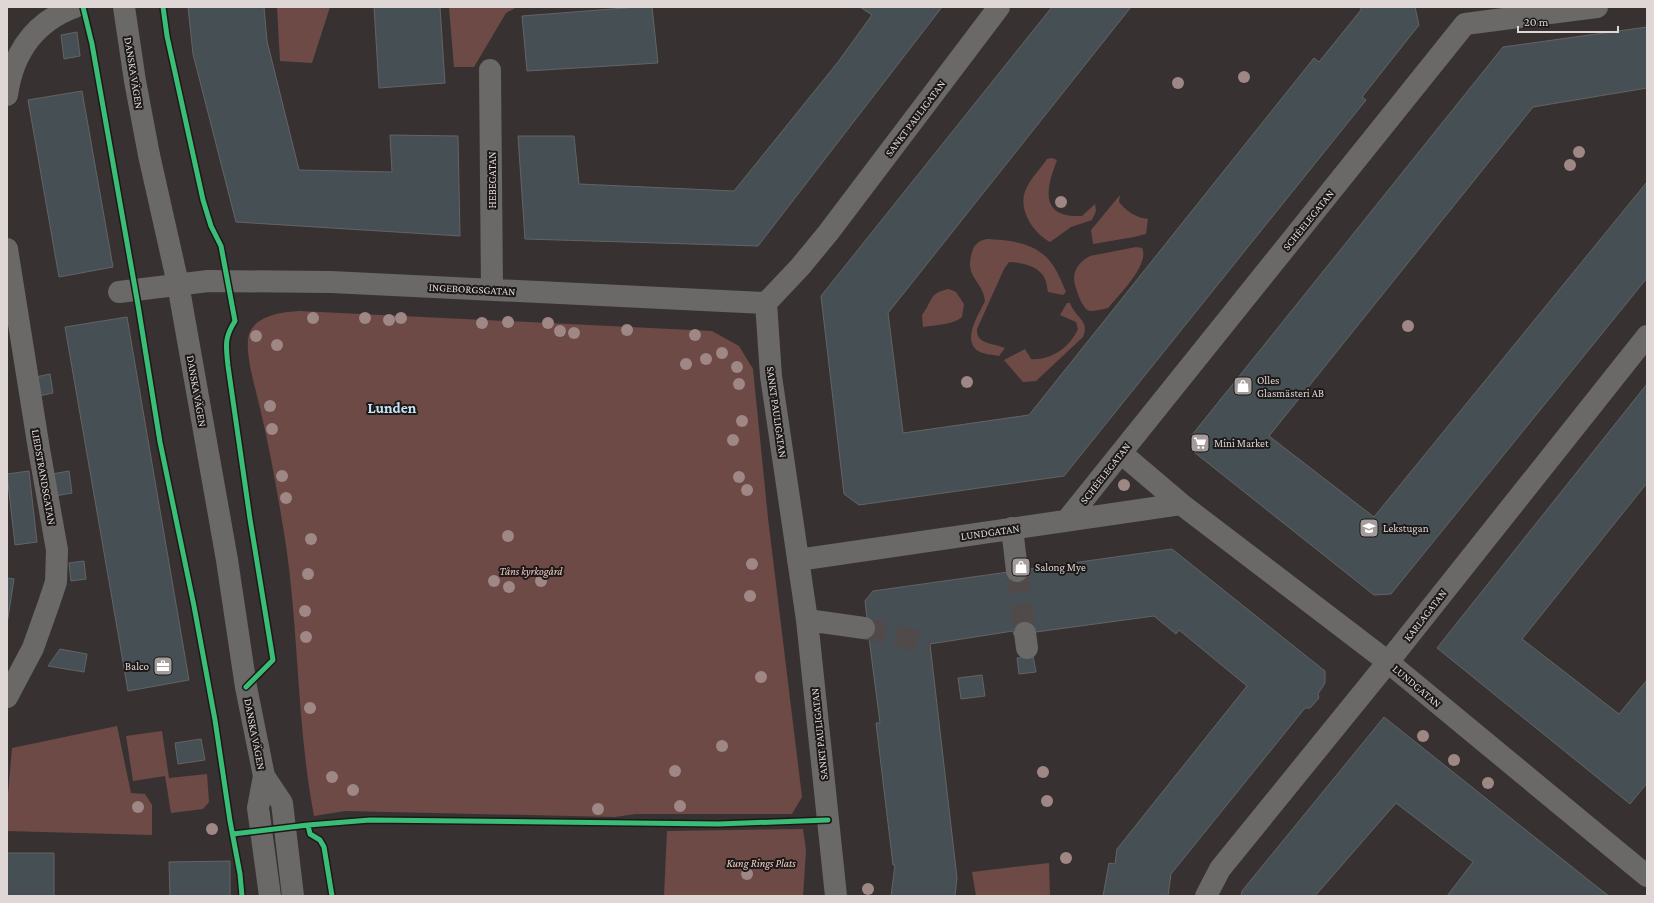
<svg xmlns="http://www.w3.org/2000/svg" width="1654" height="903" viewBox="0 0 1654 903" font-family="'Crimson Pro',serif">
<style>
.green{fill:#6d4a46}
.building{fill:#465054;stroke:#636364}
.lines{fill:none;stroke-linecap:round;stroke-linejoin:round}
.minor-tunnel{stroke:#504b4a;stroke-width:22;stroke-dasharray:22 11;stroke-linecap:butt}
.minor{stroke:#6b6868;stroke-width:22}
.cycleway-casing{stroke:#1d1918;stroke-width:8}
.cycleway{stroke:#3abd76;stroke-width:5}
.tree{fill:#9e8784}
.labels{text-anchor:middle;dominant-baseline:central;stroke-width:4;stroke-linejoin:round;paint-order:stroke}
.street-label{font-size:11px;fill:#ded7d6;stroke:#1d1918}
.poi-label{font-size:11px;fill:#ded7d6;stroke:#1d1918;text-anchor:start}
.park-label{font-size:11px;font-style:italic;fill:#f3cdc7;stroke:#1d1918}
.district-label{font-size:15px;font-weight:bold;fill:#c5e4f5;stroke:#1d1918}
</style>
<rect width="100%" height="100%" fill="#373231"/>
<path class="green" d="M277 7H330L312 63 280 61Z
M449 7H517L506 13 474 67H454Z
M1052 158 1057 160C1046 189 1039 218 1082 216L1095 204 1096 211 1092 220 1071 227 1050 242C1032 232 1016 207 1027 187 1032 177 1041 168 1047 159Z
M1120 195 1119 202C1126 211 1136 218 1148 219L1146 234 1134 237 1093 244 1091 230Z
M987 239C1011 240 1038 243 1052 264 1058 272 1062 283 1066 292L1063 295 1048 292C1047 288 1047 283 1045 279 1040 266 1021 262 1009 262L1004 269 977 329C976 345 994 343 1005 348L999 356C993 355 985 354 980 352 960 342 979 314 985 301 982 279 964 278 972 252 975 243 979 241 987 239Z
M1136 247 1142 248C1150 264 1119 295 1108 308 1103 309 1095 311 1090 311 1082 310 1074 285 1074 278 1074 268 1082 260 1090 256Z
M949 289 956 292 964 304 962 317C952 325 935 325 923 327L922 315C933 301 928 293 949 289Z
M1067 303H1070C1076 319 1090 320 1083 337L1036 381 1023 382 1004 360 1025 349 1031 359C1051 361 1070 347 1078 329L1076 322 1060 315Z
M299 311 712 331 739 346 753 369 768 518 802 797 792 814H636L615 817 345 811 314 816C297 727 299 635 286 545 279 502 272 460 262 417 258 396 246 361 248 340 250 316 281 312 299 311Z
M117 726 131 793 145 794 152 805V835L7 831V806L12 748Z
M162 731 169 778 207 774 209 802 203 809 171 813 165 776 133 781 126 736Z
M803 829 806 850 803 896H664L667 831Z
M1049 863 1050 896H976L972 872Z"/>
<path class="building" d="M188 7H264L267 41 299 170 392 172 390 135 458 136 460 236 236 222 193 54Z
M374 7H440L445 83 379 88Z
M638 7H652L658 63 527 71 522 16Z
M860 7H942L758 246 525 239 518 136H574L579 184 734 191 838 62 872 15Z
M1052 7H1131L888 313 903 433 1029 415 1314 58 1319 62 1361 10V7H1415L1419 25 1362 97 1366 100 1064 476 859 505 844 494 821 296Z
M1647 27V88L1533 107 1269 436 1374 517 1647 182V278L1391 594 1374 595 1194 452 1192 435 1503 47Z
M77 32 80 56 64 59 61 35Z
M82 91 113 267 59 277 28 100Z
M127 317 189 680 128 691 65 327Z
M50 374 53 393 39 396 36 377Z
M1647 384V483L1522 639 1619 714 1647 680V783L1630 804 1437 648Z
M29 471 37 542 15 545 7 474Z
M69 471 72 493 55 496 52 474Z
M1172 549 1325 671V683L1318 694 1319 698 1310 708H1305L1171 874 1168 896H1103L1109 863 1115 864 1117 849 1247 686 1179 630 1176 634 1154 616 1014 635 1013 631 930 644 957 878 955 896H891L895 865H893L876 723H880L869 638 866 636 867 618 865 601 873 591Z
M84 561 86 579 71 581 69 563Z
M7 578 14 579 7 624Z
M60 649 87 654 84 672 48 666Z
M1033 656 1036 672 1019 674 1017 658Z
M982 675 985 696 961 699 958 678Z
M1384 717 1596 886 1609 896H1447L1473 862 1396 803 1315 896H1241L1242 891Z
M201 739 205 760 178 764 175 743Z
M7 853H54V896H7Z
M230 861V896H170L169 862Z"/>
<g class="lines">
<path class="minor-tunnel" d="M1017 571 1025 633
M864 628 930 644"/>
<path class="minor" d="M124 7 135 81 149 155 178 284 227 560 246 687 264 776 258 808 270 896
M490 70 492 290
M7 95C13 53 34 22 75 7
M7 249 39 449 57 550 56 582 49 603 33 648 7 697
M119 292 208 281 331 282 766 303
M1121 453 1181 504
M1067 520 1465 24 1597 7
M1012 528 1017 571
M798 560 1181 504 1388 662 1647 876
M807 620 864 628
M1025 633 1027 648
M264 776 282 803 293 896
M836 896 807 620 771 376 766 303 800 267 828 233 999 7
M1206 896 1220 869 1388 662 1647 336"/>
<g class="cycleway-casing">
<path id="cycleway" d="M83 7 92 44 138 305 160 442 194 606 215 720 230 821 240 874 242 896
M163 7 167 36 203 200 211 226 221 246 235 321C224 338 226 346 228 366L250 519 273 660 246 687
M308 825 310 834 320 840 324 847 332 896
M233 834 308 825 370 820 719 824 828 820"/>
</g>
<use href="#cycleway" class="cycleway"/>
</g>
<g class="tree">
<circle cx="1244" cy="77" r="6"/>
<circle cx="1178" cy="83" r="6"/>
<circle cx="1579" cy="152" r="6"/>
<circle cx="1570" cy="165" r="6"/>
<circle cx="1061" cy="202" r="6"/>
<circle cx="313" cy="318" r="6"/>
<circle cx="365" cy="318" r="6"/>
<circle cx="401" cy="318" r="6"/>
<circle cx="389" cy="320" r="6"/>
<circle cx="508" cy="322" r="6"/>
<circle cx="482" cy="323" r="6"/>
<circle cx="548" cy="323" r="6"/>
<circle cx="1408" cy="326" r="6"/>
<circle cx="627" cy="330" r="6"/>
<circle cx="560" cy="331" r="6"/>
<circle cx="574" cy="333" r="6"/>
<circle cx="695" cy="335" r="6"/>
<circle cx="256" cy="336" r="6"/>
<circle cx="277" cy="345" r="6"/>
<circle cx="722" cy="353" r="6"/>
<circle cx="706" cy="359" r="6"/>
<circle cx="686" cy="364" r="6"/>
<circle cx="737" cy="367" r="6"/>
<circle cx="967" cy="382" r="6"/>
<circle cx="739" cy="384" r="6"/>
<circle cx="270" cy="406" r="6"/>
<circle cx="742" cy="421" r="6"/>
<circle cx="272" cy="429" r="6"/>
<circle cx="733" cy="440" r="6"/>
<circle cx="282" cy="476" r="6"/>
<circle cx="739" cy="477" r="6"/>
<circle cx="1124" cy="485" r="6"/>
<circle cx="747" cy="490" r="6"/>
<circle cx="286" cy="498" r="6"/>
<circle cx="508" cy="536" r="6"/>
<circle cx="311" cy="539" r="6"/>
<circle cx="752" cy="564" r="6"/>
<circle cx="308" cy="574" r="6"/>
<circle cx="494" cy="581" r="6"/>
<circle cx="541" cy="581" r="6"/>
<circle cx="509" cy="587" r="6"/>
<circle cx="750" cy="596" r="6"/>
<circle cx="305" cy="611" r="6"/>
<circle cx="306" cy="637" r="6"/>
<circle cx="761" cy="677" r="6"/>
<circle cx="310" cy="708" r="6"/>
<circle cx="1423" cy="736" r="6"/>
<circle cx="722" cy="746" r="6"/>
<circle cx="1454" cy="760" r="6"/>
<circle cx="675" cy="771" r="6"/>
<circle cx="1043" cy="772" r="6"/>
<circle cx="332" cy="777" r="6"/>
<circle cx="1488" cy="783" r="6"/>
<circle cx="353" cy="790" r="6"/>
<circle cx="1047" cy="801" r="6"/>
<circle cx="680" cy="806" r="6"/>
<circle cx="138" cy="807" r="6"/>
<circle cx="598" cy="809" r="6"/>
<circle cx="212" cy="829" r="6"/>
<circle cx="1066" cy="858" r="6"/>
<circle cx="747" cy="874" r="6"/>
<circle cx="868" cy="889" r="6"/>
</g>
<defs>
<g id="shop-square" transform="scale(1)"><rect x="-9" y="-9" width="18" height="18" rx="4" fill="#a49d9c" stroke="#1d1918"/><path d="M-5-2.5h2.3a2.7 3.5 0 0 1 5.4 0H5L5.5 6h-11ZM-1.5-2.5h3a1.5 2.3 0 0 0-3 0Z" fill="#fff"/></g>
<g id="supermarket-square" transform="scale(1)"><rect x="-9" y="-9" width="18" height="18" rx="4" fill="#a49d9c" stroke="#1d1918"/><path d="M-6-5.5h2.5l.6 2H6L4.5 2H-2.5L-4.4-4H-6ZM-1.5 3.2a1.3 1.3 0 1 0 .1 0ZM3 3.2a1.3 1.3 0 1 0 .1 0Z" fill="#fff"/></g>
<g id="school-square" transform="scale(1)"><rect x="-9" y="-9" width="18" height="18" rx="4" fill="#a49d9c" stroke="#1d1918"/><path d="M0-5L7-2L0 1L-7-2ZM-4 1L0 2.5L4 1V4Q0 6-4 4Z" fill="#fff"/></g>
<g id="office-square" transform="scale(1)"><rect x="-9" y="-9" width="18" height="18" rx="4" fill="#a49d9c" stroke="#1d1918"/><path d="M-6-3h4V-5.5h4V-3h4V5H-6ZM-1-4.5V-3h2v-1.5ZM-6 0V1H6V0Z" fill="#fff"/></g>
</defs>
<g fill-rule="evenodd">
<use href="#shop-square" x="1243" y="386"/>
<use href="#supermarket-square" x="1200" y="443"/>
<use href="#school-square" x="1369" y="528"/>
<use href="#shop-square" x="1021" y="567"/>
<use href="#office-square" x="163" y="666"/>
</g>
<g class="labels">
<g class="street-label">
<text transform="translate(134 73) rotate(81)">DANSKA VÄGEN</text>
<text transform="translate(915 118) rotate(-53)">SANKT PAULIGATAN</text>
<text transform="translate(492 180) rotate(-90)">HEBEGATAN</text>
<text transform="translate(1308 220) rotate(-51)">SCHÉELEGATAN</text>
<text transform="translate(472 289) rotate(3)">INGEBORGSGATAN</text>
<text transform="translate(197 391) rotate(80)">DANSKA VÄGEN</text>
<text transform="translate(777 412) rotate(82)">SANKT PAULIGATAN</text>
<text transform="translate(1105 473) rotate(-52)">SCHÉELEGATAN</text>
<text transform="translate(44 477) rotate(80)">LIEDSTRANDSGATAN</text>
<text transform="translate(990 532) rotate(-8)">LUNDGATAN</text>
<text transform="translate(1425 615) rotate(-52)">KARLAGATAN</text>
<text transform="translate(1417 686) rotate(40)">LUNDGATAN</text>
<text transform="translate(255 734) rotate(79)">DANSKA VÄGEN</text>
<text transform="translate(819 734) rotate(-96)">SANKT PAULIGATAN</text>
</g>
<g class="poi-label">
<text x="1257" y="380">Olles<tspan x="1257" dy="13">Glasmästeri AB</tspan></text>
<text x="1214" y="443">Mini Market</text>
<text x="1383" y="528">Lekstugan</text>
<text x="1035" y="567">Salong Mye</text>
<text x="149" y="666" text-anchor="end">Balco</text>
</g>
<g class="park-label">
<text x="531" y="571">Tåns kyrkogård</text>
<text x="761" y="863">Kung Rings Plats</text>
</g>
<g class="district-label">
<text x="392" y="408">Lunden</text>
</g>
</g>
<rect width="1654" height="903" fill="none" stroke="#ded7d6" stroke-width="16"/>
<path d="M1518 26v6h100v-6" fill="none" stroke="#ded7d6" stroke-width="2"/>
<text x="1524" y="26" font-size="12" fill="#ded7d6" stroke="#1d1918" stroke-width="3" paint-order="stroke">20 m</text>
</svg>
